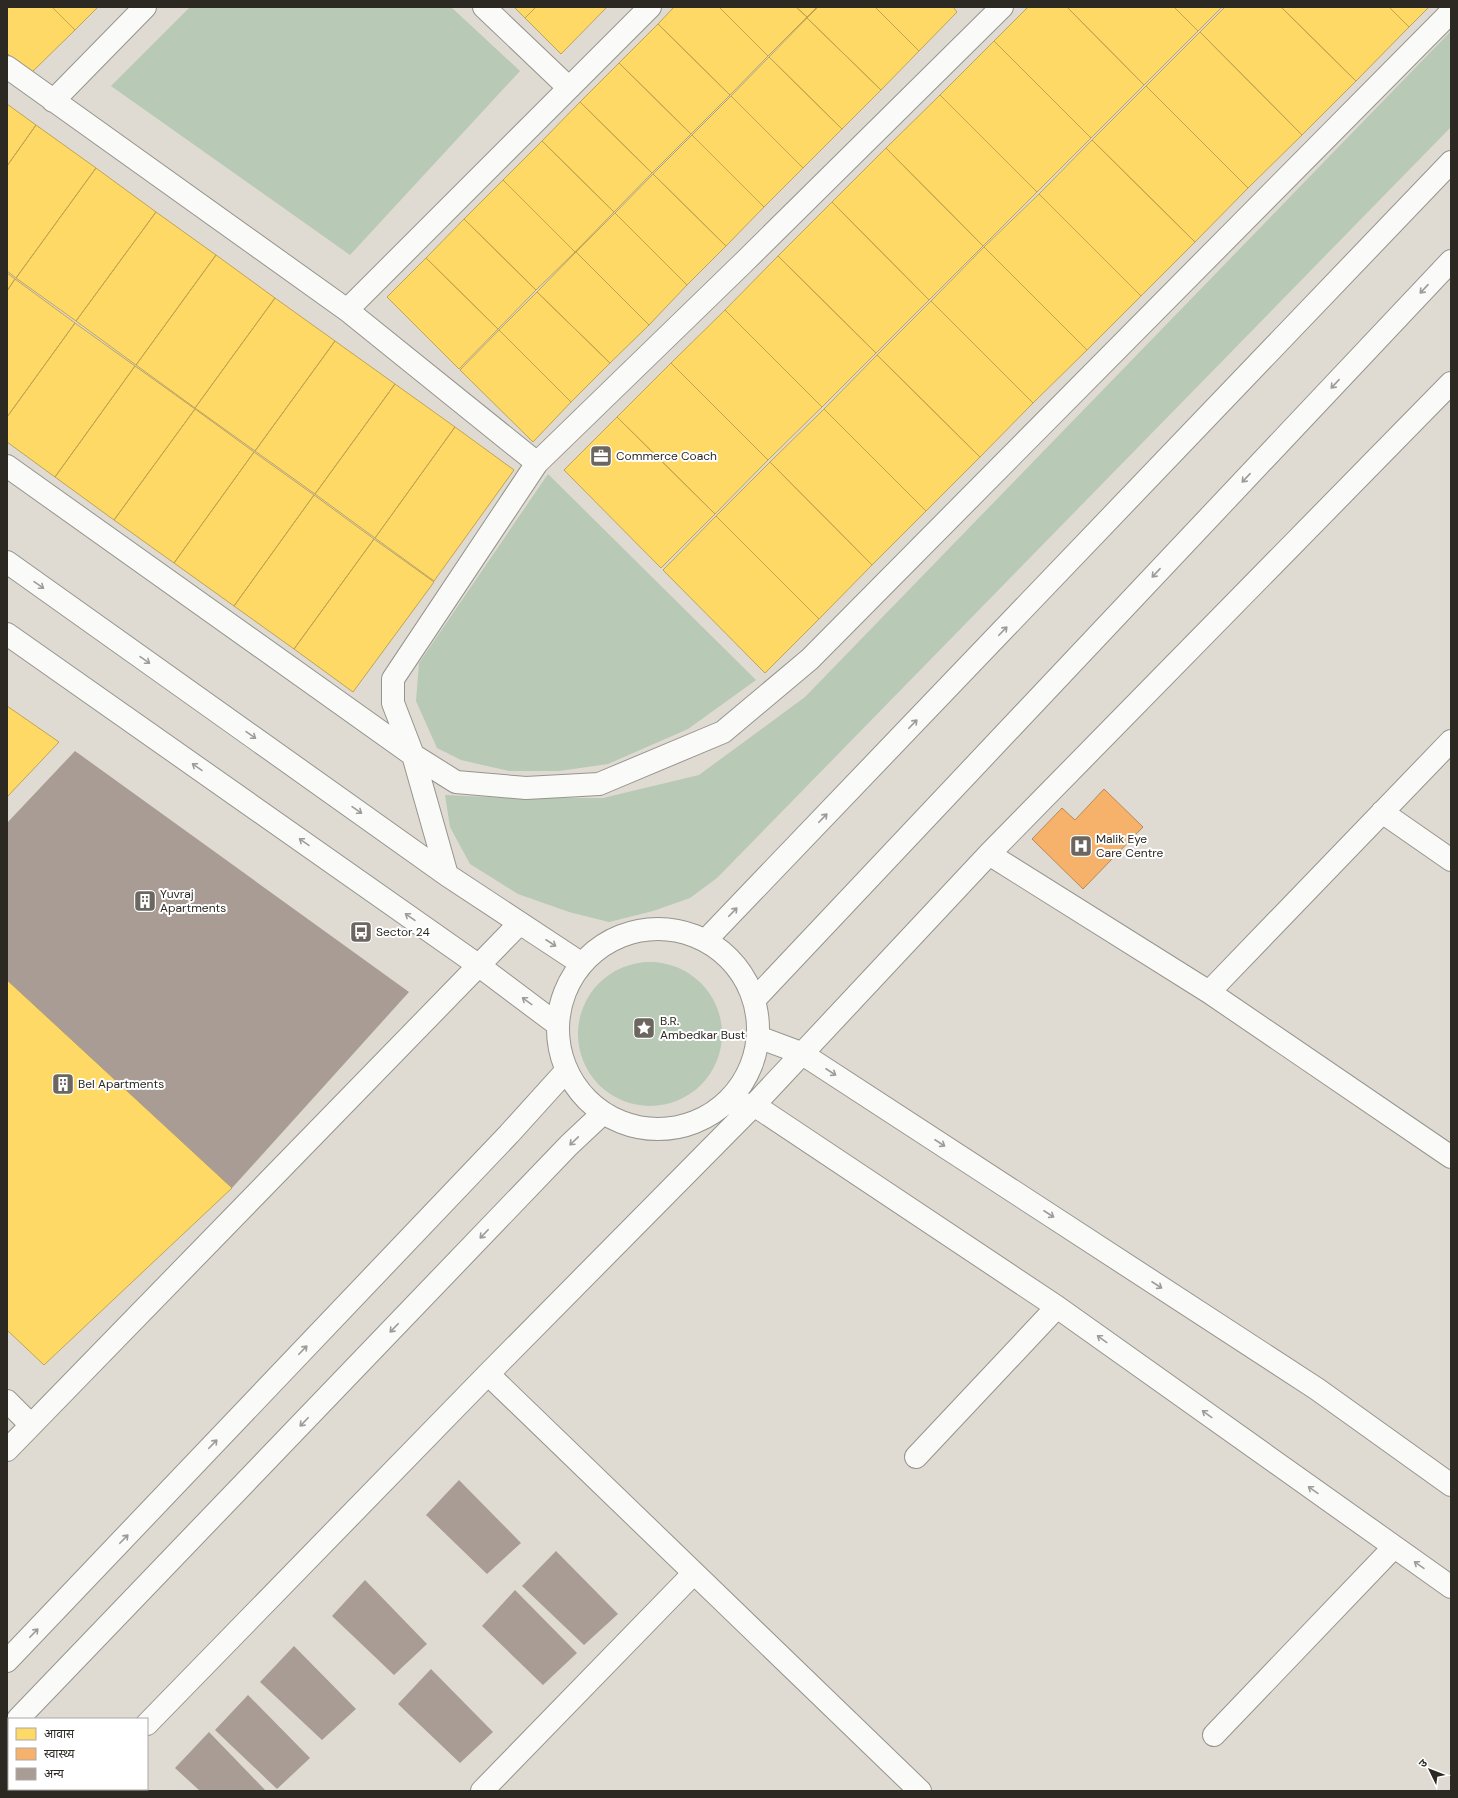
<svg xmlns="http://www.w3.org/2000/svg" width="1458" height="1798" viewBox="0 0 1458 1798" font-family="'DM Sans','Noto Sans Devanagari',sans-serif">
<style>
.green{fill:#b8c9b6}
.homes{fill:#ffd966;stroke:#c0a452}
.health{fill:#f6b26b;stroke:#b98955}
.building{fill:#a89c95}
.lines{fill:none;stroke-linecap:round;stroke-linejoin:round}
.minor-casing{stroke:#96948d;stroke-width:24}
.minor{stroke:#fafaf8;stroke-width:22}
.oneway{stroke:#9d9c98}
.labels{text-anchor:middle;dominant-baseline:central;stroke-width:4;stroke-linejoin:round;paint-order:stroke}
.poi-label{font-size:12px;fill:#2c2923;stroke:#fff;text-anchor:start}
</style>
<rect width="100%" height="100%" fill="#dfdbd2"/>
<path class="green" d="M190 7H451L520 71 350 255 111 86Z
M1451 31V127L717 878 690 898 653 911 609 922 569 912 518 894 470 864 450 827 445 795 510 798H603L699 775 805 697Z
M548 474 756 680 688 729 608 764 559 771H509L461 760 437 748 416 701 419 663Z
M578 1034a72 72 0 1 1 144 0a72 72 0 1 1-144 0Z"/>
<path class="homes" d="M7 7H52L75 30 29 75 7 53Z
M52 7H98L75 30Z
M514 7H536L525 18Z
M536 7H607L561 54 525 18Z
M674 7H719L768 56 730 95 658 24Z
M719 7H796L807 17 768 56Z
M796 7H817L807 17Z
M818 7H875L919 51 881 90 807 18Z
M875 7H953L957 12 919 51Z
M1028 7H1067L1144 85 1091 138 994 41Z
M1067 7H1174L1198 31 1144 85Z
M1174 7H1222L1198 31Z
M1225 7H1281L1356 81 1302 135 1200 32Z
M1281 7H1389L1409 27 1356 81Z
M1389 7H1429L1409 27Z
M807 18 881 90 842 129 769 57Z
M658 24 730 95 691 134 619 63Z
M1200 32 1302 135 1248 188 1146 86Z
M994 41 1091 138 1037 192 940 95Z
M769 57 842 129 803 168 731 96Z
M619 63 691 134 652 173 580 102Z
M1146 86 1248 188 1195 242 1092 140Z
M940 95 1037 192 983 246 886 148Z
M731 96 803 168 764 207 692 135Z
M580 102 652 173 614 212 542 141Z
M7 104 36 125 7 166Z
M36 125 96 168 16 278 7 271V166Z
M692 135 764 207 726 246 653 174Z
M1092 140 1195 242 1141 296 1039 194Z
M542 141 614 212 575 252 503 180Z
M886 148 983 246 929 300 832 202Z
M96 168 156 212 76 321 16 278Z
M653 174 726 246 687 285 615 213Z
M503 180 575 252 536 290 464 219Z
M1039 194 1141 296 1087 350 984 247Z
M832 202 929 300 876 353 778 256Z
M156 212 216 255 136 365 76 321Z
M615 213 687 285 649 325 576 252Z
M464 219 536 290 498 329 426 258Z
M984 247 1087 350 1033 403 931 301Z
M576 252 649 325 610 363 537 292Z
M216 255 275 298 195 408 136 365Z
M778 256 876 353 822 407 725 310Z
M426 258 498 329 459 369 387 297Z
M7 273 15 279 7 291Z
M15 279 75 323 7 417V291Z
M537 292 610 363 571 402 499 330Z
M275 298 335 341 255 451 195 408Z
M931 301 1033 403 980 457 877 355Z
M725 310 822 407 768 460 671 363Z
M75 323 135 366 55 477 7 442V417Z
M499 330 571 402 533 442 460 370Z
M335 341 395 384 315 494 255 451Z
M877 355 980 457 926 511 824 409Z
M671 363 768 460 715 514 617 417Z
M135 366 195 409 114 520 55 477Z
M395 384 455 427 375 538 315 494Z
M195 409 254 452 174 563 114 520Z
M824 409 926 511 872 565 770 462Z
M617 417 715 514 661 568 564 470Z
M455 427 514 470 434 581 375 538Z
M254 452 314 495 234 606 174 563Z
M770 462 872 565 819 619 716 516Z
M314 495 374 539 294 649 234 606Z
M716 516 819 619 765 673 663 570Z
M374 539 434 582 353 692 294 649Z
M7 706 59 742 7 797Z
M7 980 232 1188 44 1365 7 1330Z"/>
<path class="health" d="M1104 789 1143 827 1083 889 1032 839 1062 808 1075 820Z"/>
<path class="building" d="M75 751 409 992 232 1188 7 980V823Z
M459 1480 521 1543 487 1574 426 1515Z
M556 1551 618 1614 584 1645 522 1586Z
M365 1580 427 1644 394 1675 332 1616Z
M515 1590 577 1653 543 1685 482 1626Z
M294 1646 356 1709 322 1740 260 1682Z
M431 1669 493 1732 460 1763 398 1704Z
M248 1695 310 1758 277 1789 215 1730Z
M209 1732 266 1791H200L175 1768Z"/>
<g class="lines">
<g class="minor-casing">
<path id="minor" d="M484 7 569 88
M7 67 347 310 537 463
M53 101 145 7
M347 310 650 7
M7 466 413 755 456 782 526 788 599 784 723 732 810 659 1451 12
M7 562 447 875 582 964
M7 634 478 965 558 1025
M1382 812 1451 860
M989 854 1209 992 1451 1157
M447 875 413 755 393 703V679L537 463 742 264 1002 7
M558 1029a100 100 0 1 1 200 0a100 100 0 1 1-200 0Z
M706 940 1451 162
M1209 992 1451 741
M754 1000 1451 261
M758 1037 801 1053 1317 1389 1451 1485
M725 1103 754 1105 1057 1307 1451 1587
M488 1374 920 1791
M7 1401 31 1425
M7 1450 520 923
M916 1457 1057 1307
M7 1661 509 1134 566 1071
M18 1719 569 1145 602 1114
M147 1724 488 1374 754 1105 989 854 1451 383
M1214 1735 1394 1547
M82 1791 84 1789
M482 1791 694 1573"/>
</g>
<use href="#minor" class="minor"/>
</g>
<defs><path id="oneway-shaft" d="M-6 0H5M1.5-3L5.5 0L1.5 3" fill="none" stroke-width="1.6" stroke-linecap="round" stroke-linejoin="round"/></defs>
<g class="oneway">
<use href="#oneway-shaft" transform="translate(1424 289) rotate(133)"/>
<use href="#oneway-shaft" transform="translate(1335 384) rotate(133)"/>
<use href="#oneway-shaft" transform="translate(1246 478) rotate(133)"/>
<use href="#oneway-shaft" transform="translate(1156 573) rotate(133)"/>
<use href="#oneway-shaft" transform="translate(39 585) rotate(35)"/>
<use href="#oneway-shaft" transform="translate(1003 631) rotate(-46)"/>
<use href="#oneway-shaft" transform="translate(145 660) rotate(35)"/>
<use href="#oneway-shaft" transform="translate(913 724) rotate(-46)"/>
<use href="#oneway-shaft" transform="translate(251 735) rotate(35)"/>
<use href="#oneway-shaft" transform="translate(197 767) rotate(-145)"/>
<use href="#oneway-shaft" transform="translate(357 810) rotate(35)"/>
<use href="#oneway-shaft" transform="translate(823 818) rotate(-46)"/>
<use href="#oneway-shaft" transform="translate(304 842) rotate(-145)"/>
<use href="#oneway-shaft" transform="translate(733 912) rotate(-46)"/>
<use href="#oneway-shaft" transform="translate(410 917) rotate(-145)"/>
<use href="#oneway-shaft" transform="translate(551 943) rotate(33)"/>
<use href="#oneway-shaft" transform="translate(527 1001) rotate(-144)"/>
<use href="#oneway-shaft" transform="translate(831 1072) rotate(33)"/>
<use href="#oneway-shaft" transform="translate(574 1141) rotate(136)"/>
<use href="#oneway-shaft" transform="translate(940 1143) rotate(33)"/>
<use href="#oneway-shaft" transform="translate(1049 1214) rotate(33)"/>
<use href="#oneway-shaft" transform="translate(484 1234) rotate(134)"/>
<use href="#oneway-shaft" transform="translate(1157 1285) rotate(33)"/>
<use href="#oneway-shaft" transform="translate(394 1328) rotate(134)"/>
<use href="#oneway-shaft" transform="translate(1102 1339) rotate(-144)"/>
<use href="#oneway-shaft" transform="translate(303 1350) rotate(-46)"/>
<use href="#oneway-shaft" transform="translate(1207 1414) rotate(-144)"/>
<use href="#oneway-shaft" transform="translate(304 1422) rotate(134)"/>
<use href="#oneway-shaft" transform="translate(213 1444) rotate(-46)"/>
<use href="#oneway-shaft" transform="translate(1313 1490) rotate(-145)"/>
<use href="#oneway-shaft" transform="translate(124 1539) rotate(-46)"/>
<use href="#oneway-shaft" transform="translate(1419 1565) rotate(-145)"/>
<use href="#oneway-shaft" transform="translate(34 1633) rotate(-46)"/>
</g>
<defs>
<g id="office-square" transform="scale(1.15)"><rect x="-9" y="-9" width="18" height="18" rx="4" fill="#6b6760" stroke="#fff"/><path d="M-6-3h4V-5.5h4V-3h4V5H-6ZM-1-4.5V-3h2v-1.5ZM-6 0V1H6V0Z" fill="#fff"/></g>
<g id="hospital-square" transform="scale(1.15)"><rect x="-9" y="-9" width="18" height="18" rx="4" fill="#6b6760" stroke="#fff"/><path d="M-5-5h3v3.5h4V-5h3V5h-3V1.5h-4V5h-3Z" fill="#fff"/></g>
<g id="building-square" transform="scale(1.15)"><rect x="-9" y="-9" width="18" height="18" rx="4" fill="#6b6760" stroke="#fff"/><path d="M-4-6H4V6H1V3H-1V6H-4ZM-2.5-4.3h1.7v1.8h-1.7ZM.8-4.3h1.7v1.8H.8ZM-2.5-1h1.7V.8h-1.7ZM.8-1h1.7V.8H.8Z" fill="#fff"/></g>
<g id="bus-square" transform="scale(1.15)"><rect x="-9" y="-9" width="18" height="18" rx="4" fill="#6b6760" stroke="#fff"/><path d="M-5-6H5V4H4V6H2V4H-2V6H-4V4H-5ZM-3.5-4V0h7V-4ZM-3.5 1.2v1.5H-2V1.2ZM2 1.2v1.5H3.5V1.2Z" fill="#fff"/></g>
<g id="sight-square" transform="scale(1.15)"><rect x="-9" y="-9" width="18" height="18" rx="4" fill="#6b6760" stroke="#fff"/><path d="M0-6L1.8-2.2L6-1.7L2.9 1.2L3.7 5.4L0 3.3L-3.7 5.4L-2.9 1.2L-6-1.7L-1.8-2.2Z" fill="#fff"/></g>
</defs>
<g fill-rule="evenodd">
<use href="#office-square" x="601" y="456"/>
<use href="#hospital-square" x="1081" y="846"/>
<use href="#building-square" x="145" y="901"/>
<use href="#bus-square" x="361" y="932"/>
<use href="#sight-square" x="644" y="1028"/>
<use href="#building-square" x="63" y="1084"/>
</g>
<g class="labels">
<g class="poi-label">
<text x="616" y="456">Commerce Coach</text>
<text x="1096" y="839">Malik Eye<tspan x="1096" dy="14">Care Centre</tspan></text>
<text x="160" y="894">Yuvraj<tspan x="160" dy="14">Apartments</tspan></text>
<text x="376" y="932">Sector 24</text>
<text x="660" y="1021">B.R.<tspan x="660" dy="14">Ambedkar Bust</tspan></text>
<text x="78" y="1084">Bel Apartments</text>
</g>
</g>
<rect width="1458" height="1798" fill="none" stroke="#2c2923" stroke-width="16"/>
<rect x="8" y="1718" width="140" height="72" fill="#ffffff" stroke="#aba9a7"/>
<rect x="16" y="1728" width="20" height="12" fill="#ffd966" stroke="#aba9a7"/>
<text x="44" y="1738" font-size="12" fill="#2c2923">आवास</text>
<rect x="16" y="1748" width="20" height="12" fill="#f6b26b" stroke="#aba9a7"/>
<text x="44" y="1758" font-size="12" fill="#2c2923">स्वास्थ्य</text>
<rect x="16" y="1768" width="20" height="12" fill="#a89c95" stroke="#aba9a7"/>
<text x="44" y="1778" font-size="12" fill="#2c2923">अन्य</text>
<g transform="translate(1430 1770) rotate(313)" stroke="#ffffff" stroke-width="3" paint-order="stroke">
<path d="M0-3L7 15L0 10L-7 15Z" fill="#2c2923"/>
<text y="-6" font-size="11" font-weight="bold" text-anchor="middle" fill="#2c2923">उ</text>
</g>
</svg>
